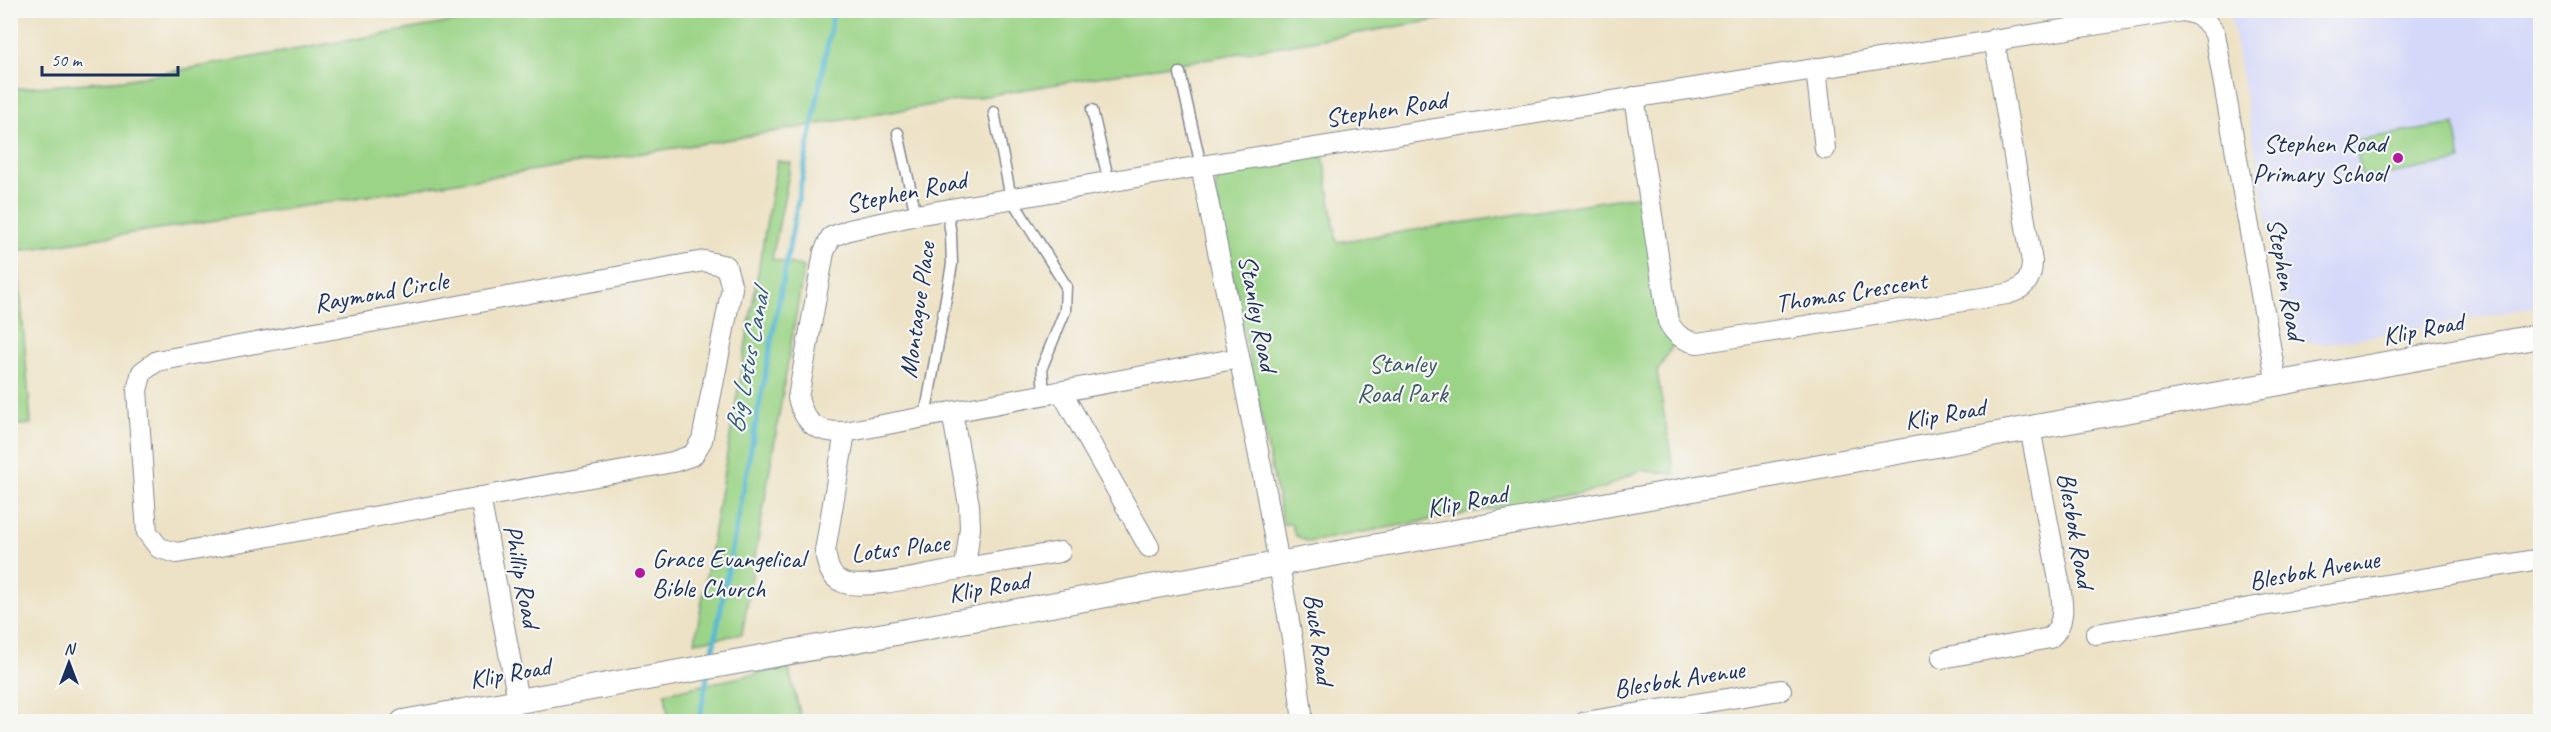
<svg xmlns="http://www.w3.org/2000/svg" width="2551" height="732" viewBox="0 0 2551 732" font-family="Caveat,sans-serif">
<style>
.built{fill:#d4d8f9}
.green{fill:#9bd487;stroke:#5b8272;stroke-width:1.5}
.lines{fill:none;stroke-linecap:round;stroke-linejoin:round}
.stream{stroke:#56b8d4;stroke-width:5}
.service-casing{stroke:#848892;stroke-width:13}
.minor-casing{stroke:#848892;stroke-width:22}
.tertiary-casing{stroke:#848892;stroke-width:26}
.service{stroke:#fff;stroke-width:10}
.minor{stroke:#fff;stroke-width:20}
.tertiary{stroke:#fff;stroke-width:24}
.poi-dot{fill:#b5179e;stroke:#f6f6f2;stroke-width:2}
.labels{text-anchor:middle;dominant-baseline:central;stroke-width:4.5;stroke-linejoin:round;paint-order:stroke}
.street-label{font-size:26px;fill:#1b2f5e;stroke:#f6f6f2}
.poi-label{font-size:26px;fill:#1b2f5e;stroke:#f6f6f2;text-anchor:end}
.park-label{font-size:26px;fill:#3b5868;stroke:#f6f6f2}
.water-label{font-size:27px;font-style:italic;fill:#2d5881;stroke:#f6f6f2}
</style>
<rect width="100%" height="100%" fill="#f6f6f2"/>
<filter id="ink" filterUnits="userSpaceOnUse"><feTurbulence type="fractalNoise" baseFrequency=".0167" numOctaves="2"/><feDisplacementMap in="SourceGraphic" scale="12" xChannelSelector="R" yChannelSelector="G"/><feConvolveMatrix kernelMatrix="1 2 1 2 8 2 1 2 1" color-interpolation-filters="sRGB"/></filter>
<filter id="wash" filterUnits="userSpaceOnUse"><feTurbulence type="fractalNoise" baseFrequency=".008" numOctaves="4" result="noise"/><feDisplacementMap in="SourceGraphic" scale="24" xChannelSelector="R" yChannelSelector="G"/><feGaussianBlur stdDeviation="1.35" result="paint"/><feColorMatrix in="noise" values="0 0 0 0 0 0 0 0 0 0 0 0 0 0 0 0 0 1.4 0 .05"/><feComposite in="paint" operator="in"/></filter>
<g filter="url(#wash)">
<rect width="100%" height="100%" fill="#ede2c5"/>
<path class="built" d="M2230 11H2540V306L2327 344 2289 339Z"/>
<path class="green" d="M519 10H1489V11L719 141 17 251 31 424 11 426V89L124 80Z
M2455 124 2461 161 2362 179 2355 140Z
M1323 155 1337 242 1642 195 1674 343 1657 372 1674 474 1640 470 1602 489 1308 542 1295 535 1291 524H1283L1215 189 1218 178 1225 172Z
M777 161 791 163 772 259 804 267 742 634 695 642Z
M788 667 802 721H669L665 693Z"/>
<g class="lines">
<path class="stream" d="M711 660 834 10
M699 722 708 672"/>
</g>
</g>
<g filter="url(#ink)">
<g class="lines">
<g class="service-casing">
<path id="service" d="M1180 73 1201 166
M1092 110 1109 182
M994 112 1011 198 1066 286 1065 311 1042 367 1044 394
M898 133 916 215
M925 417 952 264 951 235 947 209"/>
</g>
<g class="minor-casing">
<path id="minor" d="M1816 68 1825 149
M1634 97 1668 321C1674 334 1683 341 1698 343L2007 294C2024 290 2032 279 2032 262L1994 39
M1201 166 1267 496 1294 650 1303 722
M704 261 726 266 732 288 702 440 693 455 673 462 177 553 159 548 147 532 137 390 142 372 157 361Z
M1239 358 845 432C818 433 805 425 798 398L824 252 831 237 849 230 916 215 1201 166 2182 11C2198 13 2206 19 2215 34L2277 385
M1061 391 1149 547
M845 432 825 551C827 563 829 577 842 582 862 592 939 572 965 568L970 528 969 505 952 412
M480 497 518 701
M965 568 1060 552
M2096 634 2540 559
M1942 658 2050 638C2066 624 2063 605 2060 586L2030 428
M1585 722 1781 690"/>
</g>
<g class="tertiary-casing">
<path id="tertiary" d="M403 722 2540 336"/>
</g>
<use href="#service" class="service"/>
<use href="#minor" class="minor"/>
<use href="#tertiary" class="tertiary"/>
</g>
</g>
<g class="poi-dot">
<circle cx="2398" cy="158" r="6"/>
<circle cx="640" cy="573" r="6"/>
</g>
<g class="labels">
<g class="street-label">
<text transform="translate(1386 109) rotate(-9)">Stephen Road</text>
<text transform="translate(906 192) rotate(-12)">Stephen Road</text>
<text transform="translate(2286 279) rotate(80)">Stephen Road</text>
<text transform="translate(381 292) rotate(-10)">Raymond Circle</text>
<text transform="translate(1851 292) rotate(-9)">Thomas Crescent</text>
<text transform="translate(917 310) rotate(-82)">Montague Place</text>
<text transform="translate(1258 313) rotate(79)">Stanley Road</text>
<text transform="translate(2423 329) rotate(-11)">Klip Road</text>
<text transform="translate(1945 414) rotate(-10)">Klip Road</text>
<text transform="translate(1467 501) rotate(-11)">Klip Road</text>
<text transform="translate(2076 530) rotate(80)">Blesbok Road</text>
<text transform="translate(900 548) rotate(-7)">Lotus Place</text>
<text transform="translate(2314 570) rotate(-10)">Blesbok Avenue</text>
<text transform="translate(522 576) rotate(79)">Phillip Road</text>
<text transform="translate(989 587) rotate(-10)">Klip Road</text>
<text transform="translate(1319 639) rotate(82)">Buck Road</text>
<text transform="translate(510 673) rotate(-10)">Klip Road</text>
<text transform="translate(1679 679) rotate(-9)">Blesbok Avenue</text>
</g>
<g class="poi-label">
<text x="2386" y="143">Stephen Road<tspan x="2386" dy="30">Primary School</tspan></text>
<text x="652" y="558" text-anchor="start">Grace Evangelical<tspan x="652" dy="30">Bible Church</tspan></text>
</g>
<g class="park-label">
<text x="1402" y="363">Stanley<tspan x="1402" dy="30">Road Park</tspan></text>
</g>
<g class="water-label">
<text transform="translate(747 362) rotate(-79)">Big Lotus Canal</text>
</g>
</g>
<rect width="2551" height="732" fill="none" stroke="#f6f6f2" stroke-width="36"/>
<g transform="translate(69 663)" stroke="#f6f6f2" stroke-width="4.5" paint-order="stroke">
<path d="M0-4.5L10 22L0 15L-10 22Z" fill="#1b2f5e"/>
<text y="-9" font-size="16" font-weight="bold" text-anchor="middle" fill="#1b2f5e">N</text>
</g>
<path d="M42 66v9h136v-9" fill="none" stroke="#1b2f5e" stroke-width="3"/>
<text x="51" y="66" font-size="18" fill="#1b2f5e" stroke="#f6f6f2" stroke-width="4.5" paint-order="stroke">50 m</text>
</svg>
